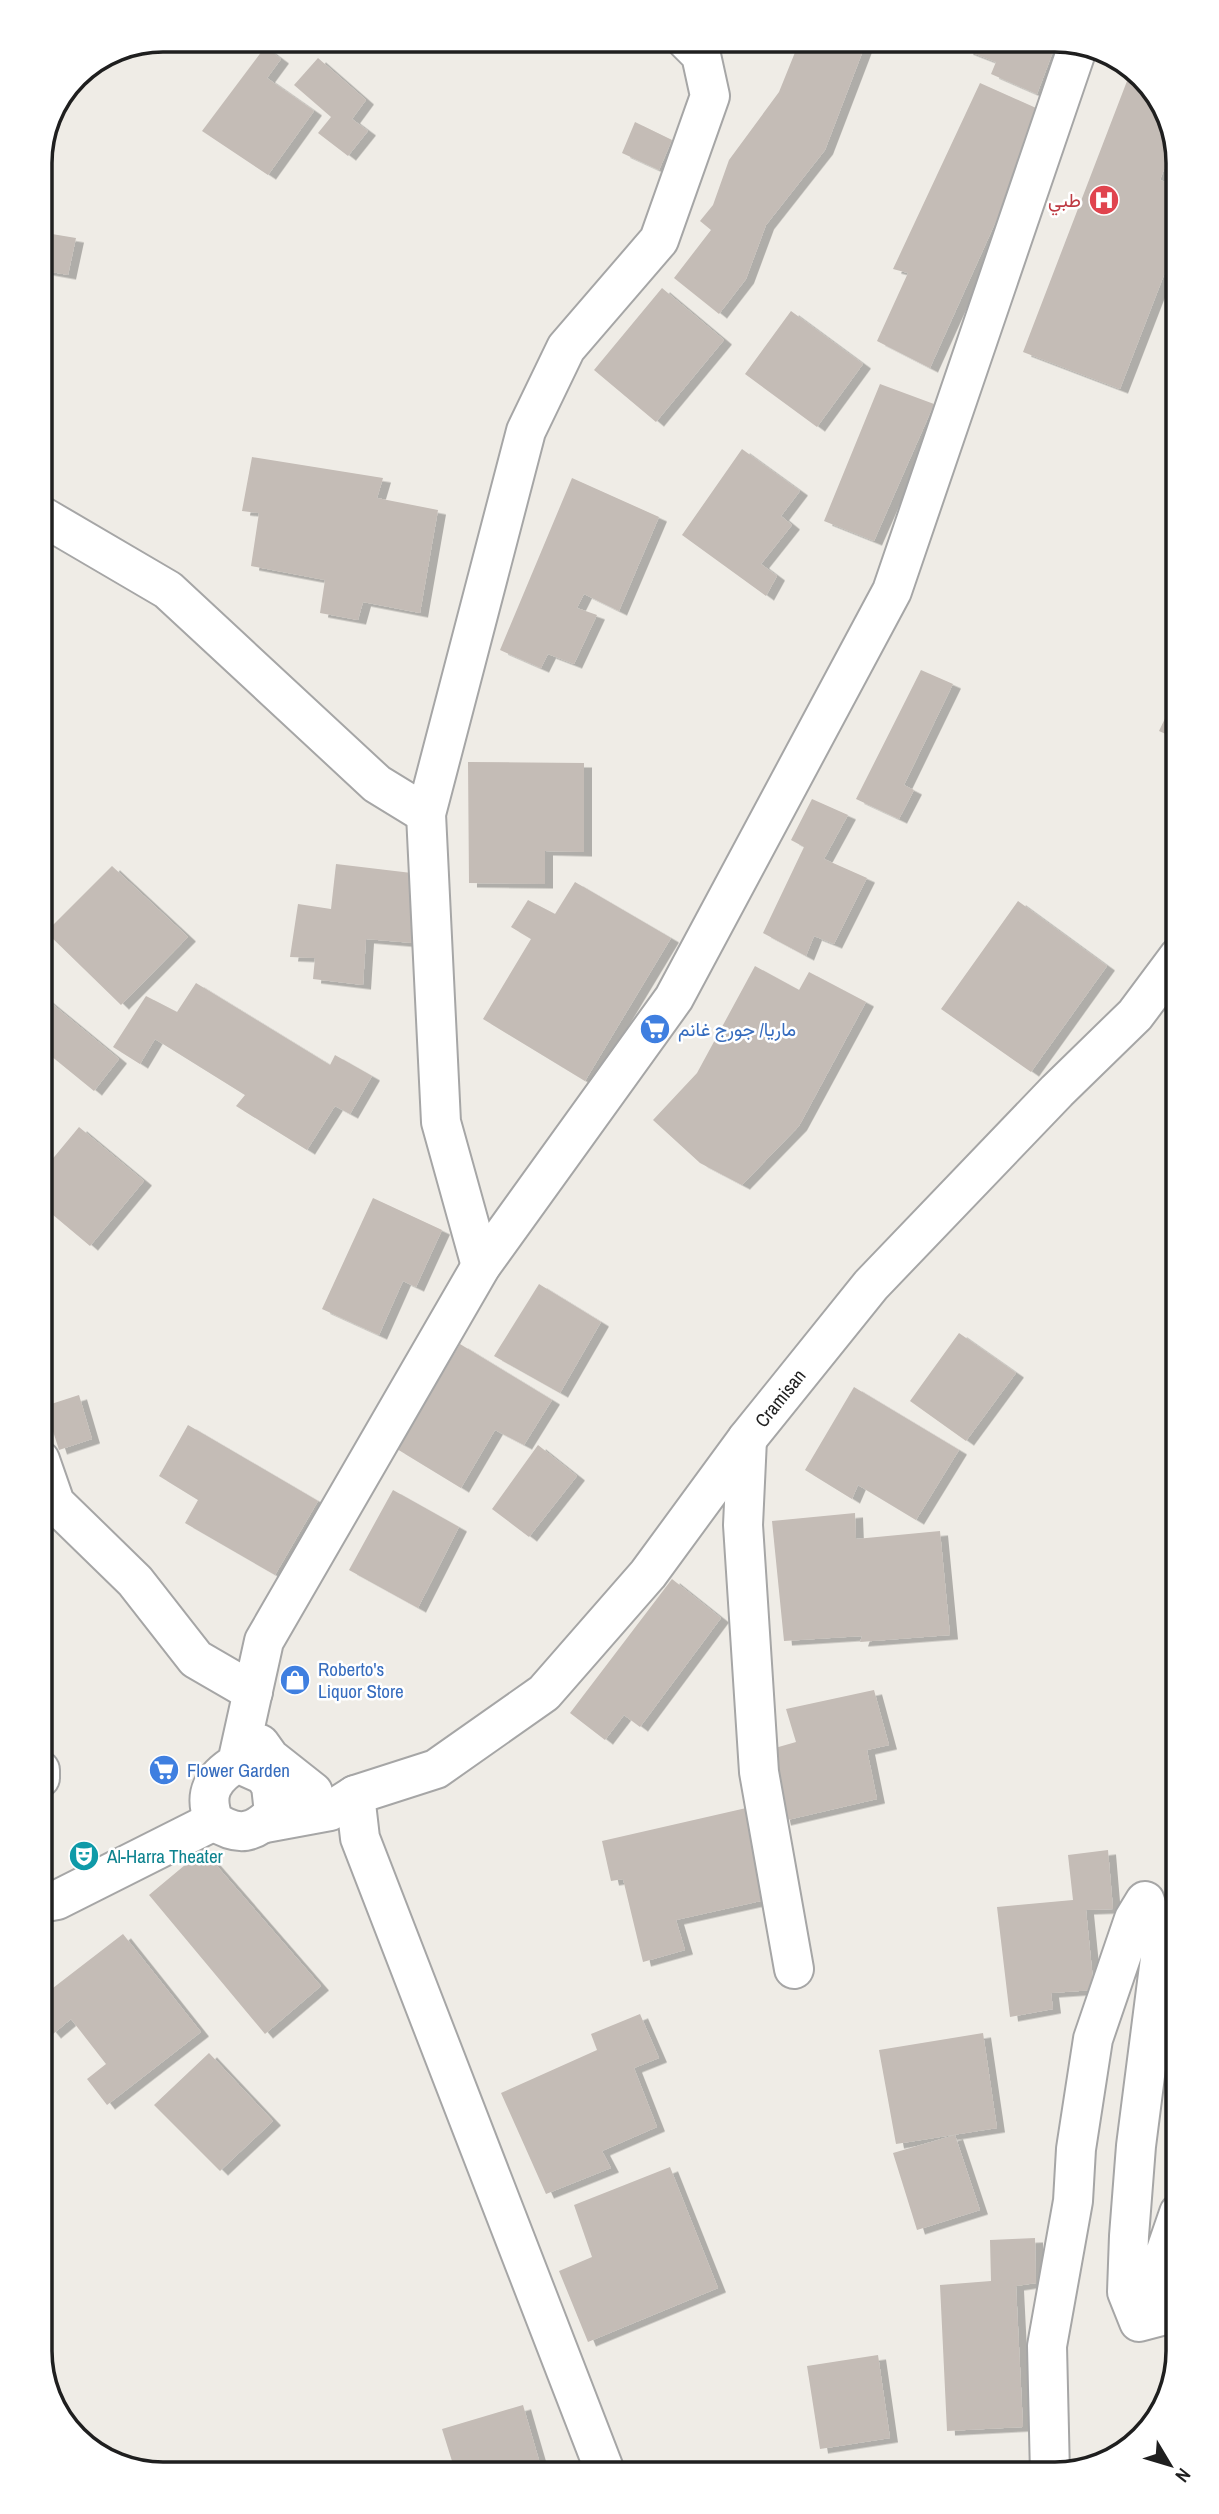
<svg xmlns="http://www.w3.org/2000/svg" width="1219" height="2514" viewBox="0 0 1219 2514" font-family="'Archivo Narrow',Vazirmatn,sans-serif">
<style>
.building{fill:#c4bcb6;filter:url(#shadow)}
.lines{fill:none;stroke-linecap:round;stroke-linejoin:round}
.minor-casing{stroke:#a6a6a6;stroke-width:42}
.minor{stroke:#fff;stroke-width:38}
.labels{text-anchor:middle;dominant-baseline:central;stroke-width:5;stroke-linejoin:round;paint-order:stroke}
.health-label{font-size:19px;fill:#be3a42;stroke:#fff;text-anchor:end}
.shop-label{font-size:19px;fill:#366cbe;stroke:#fff;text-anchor:start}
.street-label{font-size:19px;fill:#1f1f1f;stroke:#fff}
.culture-label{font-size:19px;fill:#0d838f;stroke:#fff;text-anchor:start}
.rim{fill:none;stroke:#1f1f1f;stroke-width:3.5}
</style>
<defs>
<filter id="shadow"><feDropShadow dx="8" dy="4.5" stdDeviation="0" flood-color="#0004"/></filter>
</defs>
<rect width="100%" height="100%" fill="#efece6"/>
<path class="building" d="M800 40H870L864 48 825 150 766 225 746 279 719 314 674 278 711 230 700 221 713 205 729 160 779 92Z
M969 41H1057L1037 94 991 74 996 62 965 50Z
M265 47 281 59 267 78 314 111 268 175 202 131Z
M318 58 366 100 352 119 368 131 348 156 318 133 331 117 294 85Z
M1132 68 1169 117 1174 142 1160 180 1179 187V236L1120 389 1023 352Z
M980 83 1045 112 930 368 877 341 908 273 893 269Z
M635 122 672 140 659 170 622 153Z
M40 232 76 238 68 275 40 270Z
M662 288 724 340 656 422 594 370Z
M791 311 863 364 817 427 745 374Z
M880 384 934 404 874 541 824 521Z
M742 449 800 491 781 516 792 525 761 564 777 576 766 596 682 535Z
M252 457 383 478 377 498 438 510 420 613 363 602 358 620 320 613 325 580 251 566 259 513 242 511Z
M572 478 659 517 619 611 584 594 577 608 597 615 574 664 548 654 541 668 500 650Z
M921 670 953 684 904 785 914 790 899 819 856 799Z
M1179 689V740L1159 731Z
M468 762 584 763V852L545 851V884L469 883Z
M812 799 848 815 824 859 867 878 834 944 814 936 806 956 763 933 804 847 791 840Z
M336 864 420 874 413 943 366 939 363 985 313 979 315 958 290 957 298 904 331 909Z
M112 866 188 937 121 1005 46 932Z
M575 882 671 938 585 1081 483 1019 531 939 511 927 528 900 555 914Z
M1018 901 1107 966 1031 1072 941 1009Z
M755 966 799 990 809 972 866 1002 799 1126 742 1185 700 1163 653 1120 697 1073Z
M196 983 330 1065 335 1055 372 1076 350 1114 335 1106 307 1150 236 1106 245 1095 155 1039 140 1064 113 1047 146 996 177 1012Z
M40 994 119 1059 94 1091 40 1047Z
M79 1127 144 1181 90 1246 40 1204V1174Z
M373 1198 442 1230 416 1287 403 1281 379 1335 322 1309Z
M539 1284 601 1322 560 1393 494 1356Z
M959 1333 1016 1373 966 1441 910 1401Z
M460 1344 552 1400 524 1445 495 1430 461 1488 397 1449Z
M854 1387 959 1450 916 1520 858 1485 852 1499 805 1470Z
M79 1395 92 1439 59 1450 45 1406Z
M188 1425 318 1501 275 1575 185 1523 198 1500 159 1476Z
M538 1445 577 1476 529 1537 492 1509Z
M393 1490 459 1527 418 1608 349 1570Z
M855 1513 856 1539 940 1531 950 1635 860 1642 862 1636 784 1641 772 1521Z
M672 1579 721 1618 640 1727 624 1715 605 1740 570 1713Z
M874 1690 889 1745 867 1750 877 1799 783 1821 768 1750 796 1742 786 1709Z
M755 1806 774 1898 676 1920 685 1950 643 1962 623 1879 611 1881 602 1841Z
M203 1850 321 1986 265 2034 149 1895Z
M1108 1850 1113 1909 1086 1910 1094 1990 1051 1993 1053 2009 1010 2017 997 1907 1073 1900 1068 1855Z
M123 1934 201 2032 107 2105 87 2079 106 2064 71 2019 53 2034 40 2018V1998Z
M640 2014 659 2058 634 2068 657 2127 602 2151 611 2168 546 2194 501 2093 597 2050 591 2034Z
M983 2033 997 2128 896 2144 879 2050Z
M209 2053 273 2121 220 2171 154 2105Z
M955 2135 980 2210 917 2230 893 2153Z
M670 2167 718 2288 588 2342 559 2271 592 2257 574 2205Z
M1035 2238 1036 2283 1016 2286 1023 2427 947 2431 940 2285 991 2281 990 2240Z
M878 2355 890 2438 820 2449 807 2366Z
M523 2405 543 2474H456L442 2429Z"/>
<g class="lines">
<g class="minor-casing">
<g id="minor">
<path d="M40 515 168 590 377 784 426 814"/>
<path d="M481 1266 441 1122 426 814 526 431 566 348 659 240 710 96 701 55 686 40"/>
<path d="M747 1439 743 1525 759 1772 794 1969"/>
<path d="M40 1460 55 1503 135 1581 196 1659 253 1692"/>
<path d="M260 1744 270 1758 313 1792"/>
<path d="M237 1763 264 1775 271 1786 274 1813C254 1834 238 1837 214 1821 203 1794 212 1778 237 1763L264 1641 481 1266 674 998 892 591 1078 46"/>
<path d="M40 1778V1770"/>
<path d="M355 1795 360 1838 606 2474"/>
<path id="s1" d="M265 1823 330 1811 355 1795 436 1769 544 1693 648 1574 747 1439 871 1285 1057 1091 1135 1015 1179 956"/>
<path d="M40 1903 57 1900 214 1821"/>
<path d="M1050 2474 1047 2346 1073 2201 1076 2149 1093 2039 1134 1919 1145 1901 1161 1951 1136 2146 1129 2236 1127 2292 1139 2322 1158 2317 1160 2268 1179 2213"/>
</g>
</g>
<use href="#minor" class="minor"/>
</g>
<defs>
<g id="hospital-disc" transform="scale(1.575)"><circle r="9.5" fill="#e0444e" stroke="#fff"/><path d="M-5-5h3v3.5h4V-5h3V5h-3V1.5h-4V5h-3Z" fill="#fff"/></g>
<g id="supermarket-disc" transform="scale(1.575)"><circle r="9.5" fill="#3f7fe0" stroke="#fff"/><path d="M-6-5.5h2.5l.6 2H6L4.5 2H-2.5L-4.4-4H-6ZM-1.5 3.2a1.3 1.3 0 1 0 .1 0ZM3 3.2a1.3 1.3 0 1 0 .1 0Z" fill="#fff"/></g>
<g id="shop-disc" transform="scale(1.575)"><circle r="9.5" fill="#3f7fe0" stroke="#fff"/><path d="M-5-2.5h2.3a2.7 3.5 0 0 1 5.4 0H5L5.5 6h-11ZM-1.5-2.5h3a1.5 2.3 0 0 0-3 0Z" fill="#fff"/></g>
<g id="theatre-disc" transform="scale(1.575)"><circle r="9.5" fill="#0f9aa8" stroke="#fff"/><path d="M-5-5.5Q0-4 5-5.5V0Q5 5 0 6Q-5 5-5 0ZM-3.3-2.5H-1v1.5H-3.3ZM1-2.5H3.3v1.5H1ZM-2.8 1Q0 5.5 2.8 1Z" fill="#fff"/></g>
</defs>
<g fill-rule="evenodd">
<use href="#hospital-disc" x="1104" y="200"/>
<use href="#supermarket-disc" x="655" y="1029"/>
<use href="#shop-disc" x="295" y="1680"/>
<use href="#supermarket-disc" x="164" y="1770"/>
<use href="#theatre-disc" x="84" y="1856"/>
</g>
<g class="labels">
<g class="health-label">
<text x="1081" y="200">طبي</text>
</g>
<g class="shop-label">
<text x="678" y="1029">ماريا/ جورج غانم</text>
<text x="318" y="1669">Roberto's<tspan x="318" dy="22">Liquor Store</tspan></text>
<text x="187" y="1770">Flower Garden</text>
</g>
<g class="street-label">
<text stroke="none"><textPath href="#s1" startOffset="691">Cramisan</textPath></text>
</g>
<g class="culture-label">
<text x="107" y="1856">Al-Harra Theater</text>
</g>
</g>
<path d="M0 0H1219V2514H0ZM163 52H1055A111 111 0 0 1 1166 163V2351A111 111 0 0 1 1055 2462H163A111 111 0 0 1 52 2351V163A111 111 0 0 1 163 52Z" fill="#fff" fill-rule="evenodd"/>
<path class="rim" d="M163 52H1055A111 111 0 0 1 1166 163V2351A111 111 0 0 1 1055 2462H163A111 111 0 0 1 52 2351V163A111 111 0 0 1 163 52Z"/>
<g transform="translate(1170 2465) rotate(128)" stroke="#ffffff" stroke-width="5" paint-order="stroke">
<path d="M0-5L12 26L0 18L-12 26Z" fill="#1f1f1f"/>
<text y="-10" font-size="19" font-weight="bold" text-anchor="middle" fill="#1f1f1f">N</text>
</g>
</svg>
